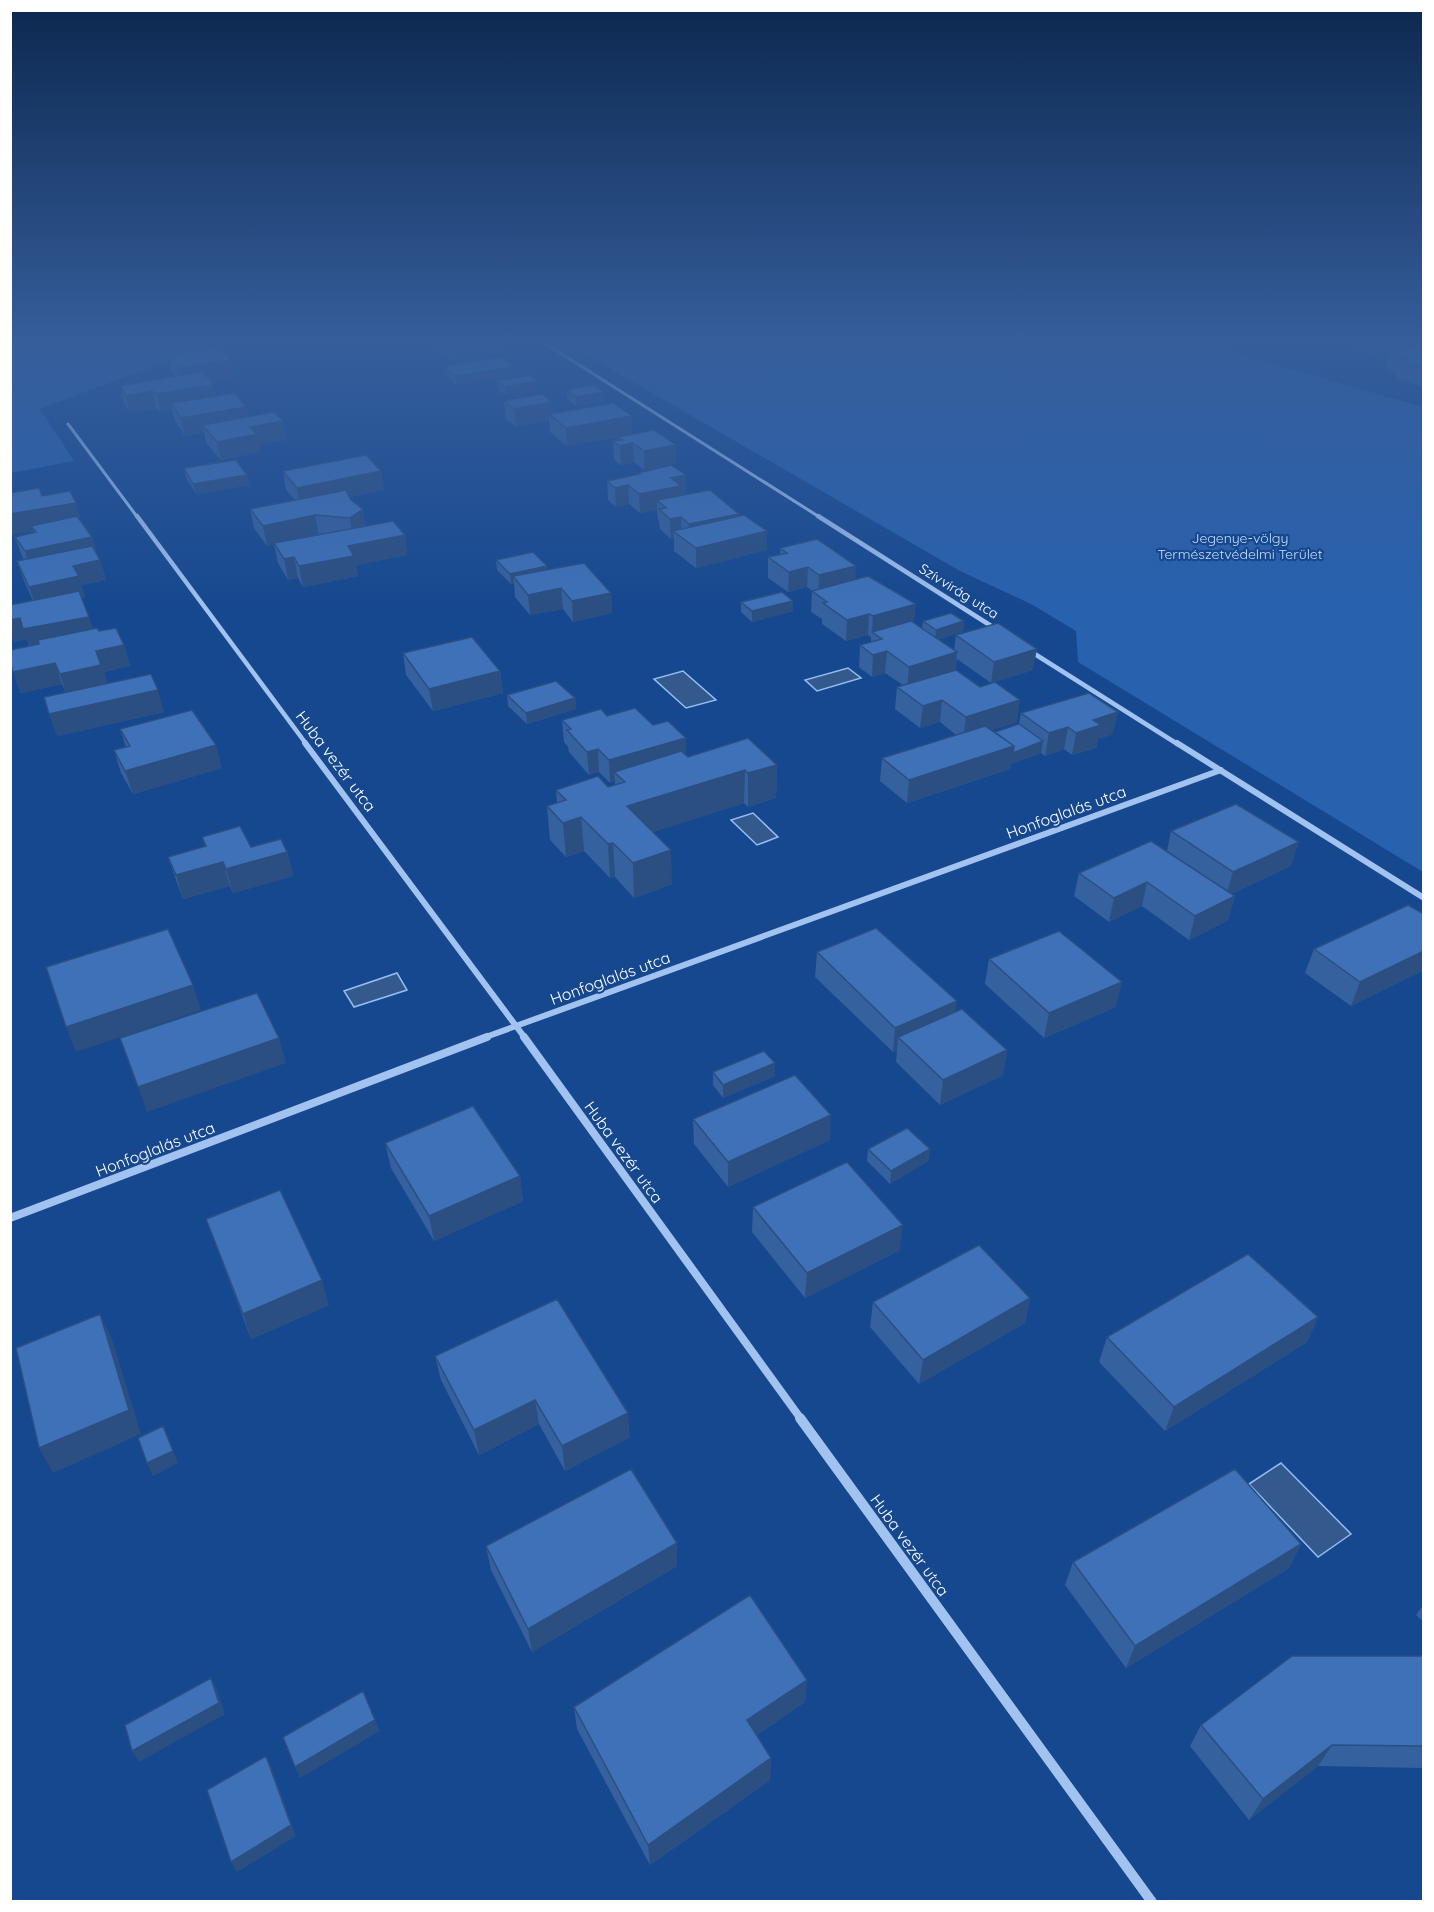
<svg xmlns="http://www.w3.org/2000/svg" width="1434" height="1912" viewBox="0 0 1434 1912" font-family="Quicksand,sans-serif">
<style>
.green{fill:#2861ae}
.water{fill:#34598d;stroke:#94bef3;stroke-width:1.5}
.lines{fill:none;stroke-linecap:round;stroke-linejoin:round}
.street-far4{stroke:#a2c3f0;stroke-width:3}
.street-far3{stroke:#a2c3f0;stroke-width:4.5}
.street-far2{stroke:#a2c3f0;stroke-width:6}
.street-far1{stroke:#a2c3f0;stroke-width:8}
.street{stroke:#a2c3f0;stroke-width:10}
.wall{fill:#35619e}
.shaded-wall{fill:#2b4f81}
.building{fill:#3e71b8;stroke:#2b4f81;stroke-width:1.5}
.labels{text-anchor:middle;dominant-baseline:central;stroke-width:4.5;stroke-linejoin:round;paint-order:stroke}
.far-park-label{font-size:14px;fill:#c9dffb;stroke:#16488f}
.far-street-label{font-size:14px;fill:#fff;stroke:#16488f}
.street-label{font-size:16px;fill:#fff;stroke:#16488f}
</style>
<rect width="100%" height="100%" fill="#16488f"/>
<path class="green" d="M11 342H217L40 409 74 461 11 473Z
M564 342H1196L1423 407V872L1078 662 1076 631 1031 604 960 571Z"/>
<path class="water" d="M848 668 861 678 817 691 805 680Z
M683 671 716 700 686 708 654 679Z
M753 813 778 837 757 845 731 820Z
M397 973 407 990 354 1007 344 991Z
M1281 1463 1351 1534 1318 1557 1249 1484Z"/>
<g class="lines">
<path class="street-far4" d="M543 342 821 518
M68 424 138 518"/>
<path class="street-far3" d="M137 516 307 745
M818 516 996 629
M1030 651 1179 745"/>
<path class="street-far2" d="M305 743 525 1038
M1177 743 1424 898
M483 1038 1221 770"/>
<path class="street-far1" d="M524 1037 801 1419
M10 1218 487 1037"/>
<path class="street" d="M800 1418 1152 1902"/>
</g>
<path class="wall" d="M424 342H502L503 351 453 360 436 347V344L428 345Z
M1357 342H1385L1396 347 1394 352 1424 347V387L1396 378 1398 374 1385 370 1389 356 1376 358 1355 349Z
M167 355 235 376 210 381 214 385 216 396 246 407 248 417 287 439 259 445 260 452 221 460 206 443 204 432 185 436 175 421 172 410 161 412 156 409 130 413 124 403 120 386 175 376 171 371Z
M444 366 514 375 456 385 445 374Z
M497 381H537L538 390 506 395 498 390Z
M566 390 604 392V401L576 406 567 399Z
M504 401 552 402 553 414 632 416V434L676 463 644 470 634 462 621 465 614 460 613 441 618 440V437L567 446 550 432 549 421 516 427 506 419Z
M184 468 247 475 249 485 196 494 186 478Z
M283 471H381L384 490 349 497 366 526 405 535 407 555 356 565 358 576 303 587 298 578 288 580 278 563 274 544 267 546 254 528 250 509 295 500 286 490Z
M638 473 686 475V494L681 496 739 514V516L767 550 696 568 674 551V538L671 539 660 529 659 521 658 520 657 510 640 513 629 504 616 507 608 500 607 481 638 475Z
M42 496 82 522 92 537 97 554 100 560 106 580 81 585 85 597H81L93 629 124 645 130 666 104 672 107 683 164 712 57 736 66 693 62 684 21 693 13 672 29 647 27 639 14 642 10 631V605L33 601 24 581 17 561 24 559 22 556 15 537 34 533 33 531 10 535Z
M780 548 855 579 922 628 923 621H964L963 632 939 639 954 650 956 635 1033 670 991 683 957 659 955 670 1017 722 992 730 995 732 1019 724 1021 713 1113 734 1098 739 1096 748 1072 755 1064 749 1045 756 1041 753 1011 764 1010 769 907 803 880 781 882 758 956 735 940 722 920 728 895 709 897 687 903 685 885 673 872 677 859 667 860 645 871 643V637L868 635 846 641 822 624V619L811 612 812 591 807 587 788 592 768 578V557L780 554Z
M496 560 548 570 611 593 612 613 573 622 563 609 530 615 515 597 514 584H511L497 570Z
M741 602 793 611 752 622 741 612Z
M403 653 500 671 503 693 433 711 406 675Z
M507 695 575 698 576 709 527 724 508 706Z
M607 716 653 725 686 738V756L688 757 777 765 776 798 748 807 744 803 653 832 672 884 634 898 615 877 610 878 584 851 566 857 550 840 547 806 557 803 556 790 608 787 615 785V781L610 783 599 772 589 775 569 752 568 747 564 742 562 720Z
M120 729 222 768 133 794 121 773 114 750 126 747Z
M1171 831 1291 866 1231 894 1235 896 1228 920 1189 940 1142 906 1109 922 1074 896 1079 873 1167 851Z
M202 837 251 847 287 852 293 876 233 893 230 886 183 899 176 880 168 857 205 847Z
M1424 914V970L1351 1006 1305 973 1314 949Z
M817 952 955 1012 1007 1050 1003 1075 940 1105 896 1062 897 1051 893 1052 815 977Z
M989 959 1116 1007 1044 1038 985 984Z
M775 1063V1076L723 1098 713 1085V1072Z
M693 1119 830 1140 728 1187 694 1144Z
M385 1143 520 1176 523 1201 434 1241 391 1168Z
M868 1149H930L928 1161 890 1184 867 1161Z
M753 1207 900 1250 805 1298 752 1232Z
M206 1219 329 1305 251 1339Z
M1030 1298 1025 1323 919 1384 870 1327 873 1302Z
M1318 1317 1307 1342 1165 1431 1099 1362 1107 1337Z
M435 1356 630 1437 565 1471 539 1424 479 1455 441 1380Z
M677 1543V1566L532 1652 491 1570 486 1546Z
M1301 1544 1289 1568 1126 1668 1065 1585 1073 1562Z
M1424 1604V1622L1416 1615Z
M1424 1656V1768L1318 1766 1249 1820 1190 1746 1201 1725Z
M807 1680 805 1702 757 1735 771 1758 770 1780 650 1865 577 1729 574 1707Z"/>
<path class="shaded-wall" d="M427 342H436V344L428 345Z
M458 342H502L503 351 453 360 451 343Z
M1396 347 1394 354 1390 353 1389 356 1376 358 1378 350Z
M231 360 235 376 184 385 180 368Z
M513 367 514 375 456 385 455 376Z
M537 381 538 390 506 395 505 387Z
M214 385 218 403H171L172 410 161 412 157 394Z
M152 391 156 409 130 413 126 396Z
M604 392V401L576 406V397Z
M552 402 553 418 549 414V421L516 427 514 409Z
M246 407 250 425H202L204 432 185 436 181 418Z
M632 416V434L567 446 566 428Z
M283 421 287 439 259 445 260 452 221 460 217 442 250 427Z
M633 443 634 462 621 465 620 446Z
M676 445V463L644 470V451Z
M381 471 384 490 300 507 297 488Z
M247 475 249 485 196 494 193 484Z
M686 475V494L681 495V505L657 500V510L640 513 639 494 671 478Z
M628 485 629 504 616 507 615 488Z
M76 503 82 522 31 526 33 531 10 535V514Z
M363 509 366 528 353 537 350 518Z
M739 514V533L689 544V524Z
M315 515 319 534 267 546 263 526Z
M681 517V537L673 531 674 538 671 539 670 519Z
M767 531V550L696 568V548Z
M405 535 407 555 356 565 358 576 303 587 299 566 348 546Z
M92 537 98 556 31 571 25 551Z
M294 557 298 578 288 580 284 559Z
M100 560 106 580 81 585 85 597 36 607 29 587 73 566Z
M547 566 548 576H513L514 584H511L510 574Z
M856 566 855 586 818 596 819 575Z
M808 567 807 587 788 592 789 572Z
M561 588 563 609 530 615 528 595Z
M611 593 612 613 573 622 572 601Z
M793 601V611L752 622V611Z
M916 604 914 625 872 632 873 616Z
M869 614 868 635 846 641 847 620Z
M89 617 96 638 30 650 27 639 14 642 10 631V620L20 618Z
M964 621 963 632 935 641 936 630Z
M124 645 130 666 104 672 108 686 67 696 60 674 96 651Z
M1037 649 1033 670 991 683 994 662Z
M887 651 885 673 872 677 873 655Z
M957 652 955 674 907 689 909 667Z
M55 663 62 684 21 693 13 672Z
M500 671 503 693 433 711 429 689Z
M158 690 164 712 57 736 49 714Z
M575 698 576 709 527 724 526 713Z
M942 700 940 722 920 728 923 706Z
M1020 700 1017 722 963 740 966 717Z
M1118 712 1113 734 1098 739 1096 748 1072 755 1076 733 1093 720Z
M1068 727 1064 749 1045 756 1049 733Z
M686 738V760L614 772 615 781 610 783 609 760Z
M1043 741 1041 753 1011 764 1010 769 907 803 909 780 1014 746Z
M216 745 222 768 133 794 125 771Z
M598 749 599 772 589 775 587 752Z
M777 765 776 798 748 807V773Z
M745 770 744 803 629 840 627 806Z
M581 817 584 851 566 857 563 823Z
M1299 842 1291 866 1226 896 1233 872Z
M613 843 615 877 610 878 608 844Z
M671 850 672 884 634 898 633 863Z
M287 852 293 876 233 893 226 869Z
M223 862 230 886 183 899 176 875Z
M1147 882 1142 906 1109 922 1114 898Z
M1235 896 1228 920 1189 940 1195 916Z
M1424 951V970L1351 1006 1360 982Z
M1122 982 1116 1007 1044 1038 1049 1013Z
M193 985 201 1010 76 1052 66 1027Z
M957 1001 953 1025 898 1037 897 1051 893 1052 895 1028Z
M279 1038 286 1063 147 1112 138 1087Z
M1007 1050 1003 1075 940 1105 943 1080Z
M775 1063V1076L723 1098V1085Z
M831 1115 830 1140 728 1187V1162Z
M930 1149 928 1161 890 1184 891 1171Z
M520 1176 523 1201 434 1241 429 1216Z
M903 1225 900 1250 805 1298 807 1273Z
M322 1280 329 1305 251 1339 243 1314Z
M1030 1298 1025 1323 919 1384 923 1360Z
M100 1314 112 1339 141 1434 53 1473 39 1448Z
M1318 1317 1307 1342 1165 1431 1174 1407Z
M535 1400 539 1424 479 1455 474 1430Z
M628 1413 630 1437 565 1471 562 1446Z
M163 1426 178 1463 153 1476 147 1463Z
M677 1543V1566L532 1652 528 1629Z
M1301 1544 1289 1568 1126 1668 1135 1646Z
M211 1678 217 1690 225 1714 139 1762 132 1751Z
M807 1680 805 1702 747 1742V1720Z
M375 1720 380 1731 300 1778 295 1767Z
M1332 1745 1318 1766 1249 1820 1263 1799Z
M266 1756 271 1766 296 1836 237 1872 231 1862Z
M771 1758 770 1780 650 1865 648 1845Z"/>
<path class="building" d="M1361 342H1385L1396 347 1378 350Z
M217 346 231 360 180 368 167 355Z
M1416 346 1424 347V368L1401 361 1409 359 1390 353Z
M501 357 513 367 455 376 444 366Z
M203 371 214 385 157 394 152 391 126 396 120 386Z
M529 375 537 381 505 387 497 381Z
M594 385 604 392 576 397 566 390Z
M235 393 246 407 181 418 171 403Z
M542 394 552 402 514 409 504 401Z
M613 403 632 416 566 428 549 414Z
M274 412 283 421 250 427 257 434 217 442 202 425Z
M654 430 676 445 644 451 633 443 620 446 613 441 622 440 618 437Z
M366 455 381 471 297 488 283 471Z
M236 460 247 475 193 484 184 468Z
M671 465 686 475 671 478 681 486 639 494 628 485 615 488 607 481 640 474 638 473Z
M39 488 42 496 70 491 76 503 10 514V493Z
M346 490 351 500 363 509 350 518 315 515 263 526 250 509Z
M710 490 739 514 689 524 681 517 670 519 659 509 666 508 657 500Z
M744 515 767 531 696 548 673 531Z
M77 516 92 537 25 551 15 537 36 532 31 526Z
M393 521 405 535 348 546 354 556 299 566 294 557 284 559 274 543Z
M817 539 856 566 819 575 808 567 789 572 768 557 787 553 780 548Z
M92 546 100 560 73 566 79 576 29 587 17 561Z
M533 552 547 566 510 574 496 560Z
M584 563 611 593 572 601 561 588 528 595 513 576Z
M868 576 916 604 873 616 869 614 847 620 823 603 827 602 812 591Z
M79 591 89 617 23 629 20 618 10 620V605Z
M782 592 793 601 752 611 741 602Z
M951 613 964 621 936 630 923 621Z
M911 621 957 652 909 667 887 651 873 655 860 645 882 639 872 632Z
M998 623 1037 649 994 662 956 635Z
M97 628 99 631 116 628 124 645 96 651 101 665 60 674 55 663 13 672 10 663V650L39 644 38 640Z
M472 637 500 671 429 689 403 653Z
M956 670 980 687 995 682 1020 700 966 717 942 700 923 706 897 687Z
M151 674 158 690 49 714 44 697Z
M556 681 575 698 526 713 507 695Z
M1089 693 1118 712 1093 720 1101 725 1076 733 1068 727 1049 733 1021 713Z
M635 708 653 725 668 721 686 738 609 760 598 749 587 752 567 730 571 729 562 720 601 709 607 716Z
M192 710 216 745 125 771 114 750 130 746 120 729Z
M1019 724 1043 741 1013 753 1014 746 995 732Z
M985 726 1014 746 909 780 882 758Z
M748 738 777 765 748 773 745 770 627 806 671 850 633 863 613 843 608 844 581 817 563 823 547 806 566 800 556 790 598 776 608 787 625 782 614 772 681 751 688 757Z
M1236 804 1299 842 1233 872 1171 831Z
M240 826 251 847 281 839 287 852 226 869 223 862 176 875 168 857 206 846 202 837Z
M1151 841 1235 896 1195 916 1147 882 1114 898 1079 873Z
M1408 905 1424 914V951L1360 982 1314 949Z
M876 928 957 1001 895 1028 817 952Z
M168 929 193 985 66 1027 46 967Z
M1059 931 1122 982 1049 1013 989 959Z
M257 993 279 1038 138 1087 120 1038Z
M962 1009 1007 1050 943 1080 898 1037Z
M764 1051 775 1063 723 1085 713 1072Z
M795 1075 831 1115 728 1162 693 1119Z
M473 1106 520 1176 429 1216 385 1143Z
M907 1128 930 1149 891 1171 868 1149Z
M847 1162 903 1225 807 1273 753 1207Z
M280 1190 322 1280 243 1314 206 1219Z
M979 1245 1030 1298 923 1360 873 1302Z
M1248 1254 1318 1317 1174 1407 1107 1337Z
M557 1299 628 1413 562 1446 535 1400 474 1430 435 1356Z
M100 1314 129 1410 39 1448 16 1348Z
M163 1426 173 1451 147 1463 138 1438Z
M631 1469 677 1543 528 1629 486 1546Z
M1235 1469 1301 1544 1135 1646 1073 1562Z
M750 1595 807 1680 747 1720 771 1758 648 1845 574 1707Z
M1292 1656H1424V1746L1332 1745 1263 1799 1201 1725Z
M211 1678 219 1703 132 1751 125 1725Z
M363 1691 375 1720 295 1767 283 1737Z
M266 1756 291 1825 231 1862 207 1790Z"/>
<linearGradient id="sky" x2="0" y2="1"><stop stop-color="#0c284f"/><stop offset="0.56" stop-color="#365e9b"/><stop offset="1" stop-color="#365e9b" stop-opacity="0"/></linearGradient>
<rect width="1434" height="610" fill="url(#sky)"/>
<g class="labels">
<g class="far-park-label">
<text x="1240" y="538">Jegenye-völgy<tspan x="1240" dy="16">Természetvédelmi Terület</tspan></text>
</g>
<g class="far-street-label">
<text transform="translate(959 591) rotate(32)">Szívvirág utca</text>
</g>
<g class="street-label">
<text transform="translate(336 761) rotate(53)">Huba vezér utca</text>
<text transform="translate(1066 812) rotate(-20)">Honfoglalás utca</text>
<text transform="translate(610 978) rotate(-20)">Honfoglalás utca</text>
<text transform="translate(155 1149) rotate(-21)">Honfoglalás utca</text>
<text transform="translate(624 1152) rotate(54)">Huba vezér utca</text>
<text transform="translate(910 1545) rotate(54)">Huba vezér utca</text>
</g>
</g>
<rect width="1434" height="1912" fill="none" stroke="#ffffff" stroke-width="24"/>
</svg>
